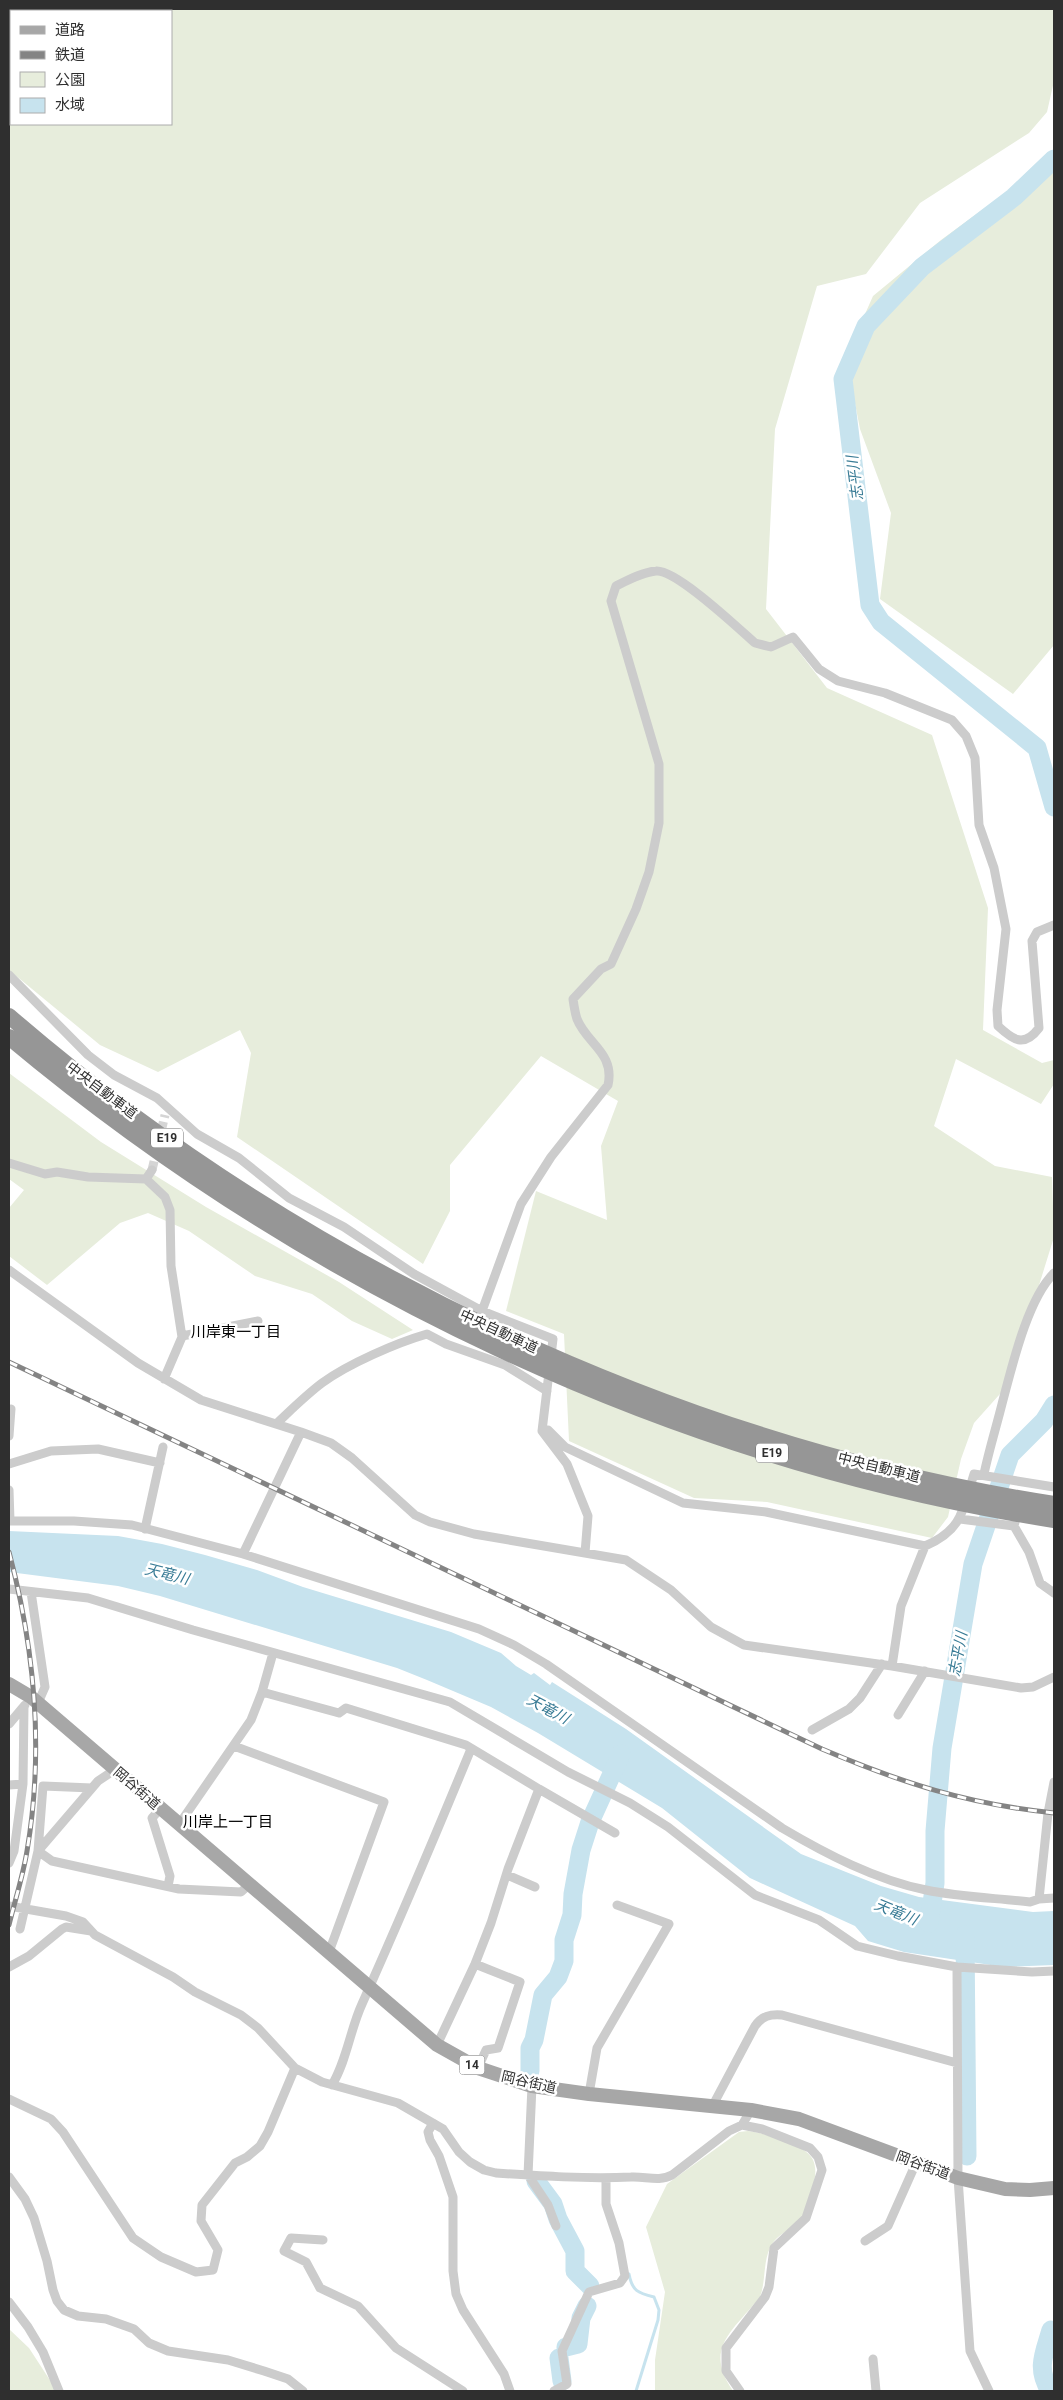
<svg xmlns="http://www.w3.org/2000/svg" width="1063" height="2400" viewBox="0 0 1063 2400" font-family="Roboto,'Noto Sans JP',sans-serif">
<style>
.green{fill:#e7eddc;fill-rule:evenodd}
.water{fill:#c7e3ee}
.lines{fill:none;stroke-linecap:round;stroke-linejoin:round}
.stream{stroke:#c7e3ee;stroke-width:3}
.river{stroke:#c7e3ee;stroke-width:19}
.street-tunnel{stroke:#d5d5d5;stroke-width:9;stroke-dasharray:9 4.5;stroke-linecap:butt}
.street{stroke:#ccc;stroke-width:9}
.primary{stroke:#a7a7a7;stroke-width:14}
.highway{stroke:#969696;stroke-width:16}
.rail-casing{stroke:#848484;stroke-width:5}
.rail{stroke:#fff;stroke-width:3;stroke-dasharray:9;stroke-linecap:butt}
.labels{text-anchor:middle;dominant-baseline:central;stroke-width:5;stroke-linejoin:round;paint-order:stroke}
.shield{fill:#fff;stroke:#6d6d6d;stroke-width:1}
.shield-label{font-size:12px;font-weight:bold;fill:#2f2f2f}
.street-label{font-size:14px;fill:#2f2f2f;stroke:#fff}
.water-label{font-size:15px;font-style:italic;fill:#387b95;stroke:#fff}
.neighbourhood-label{font-size:15px;fill:#000;stroke:#fff}
</style>
<rect width="100%" height="100%" fill="#fff"/>
<path class="green" d="M9 9H1054V81L1047 112 1029 133 920 203 866 274 817 286 775 429 766 609 827 688 932 735 988 908 983 1030 1042 1063 1054 1060V1084L1041 1104 956 1059 934 1126 995 1166 1052 1177 1054 1237 1008 1385 974 1423 961 1459 948 1517 932 1538 767 1502 694 1498 569 1441 564 1334 506 1311 536 1191 607 1220 601 1146 618 1101 541 1056 450 1165V1211L423 1264 237 1137 251 1053 240 1030 158 1072 100 1045 9 970ZM11 11H171V124H11Z
M1054 157V645L1013 694 880 599 891 513 860 429 846 357 873 296 941 240Z
M9 1073 101 1142 206 1207 339 1282 413 1330 392 1339 352 1321 312 1294 255 1276 189 1231 148 1213 120 1223 47 1285 9 1256V1208L24 1190 9 1179Z
M748 2131C765 2133 806 2144 813 2160 817 2169 815 2178 813 2187 812 2196 807 2212 801 2219 792 2230 776 2234 770 2248 763 2262 766 2281 760 2297 733 2331 703 2348 733 2391H655V2360L665 2292 646 2227 667 2184 739 2132Z
M9 2329 29 2348 57 2391H9Z"/>
<path class="water" d="M9 1531 118 1536 162 1544 205 1555 257 1570 303 1587 451 1632 501 1653 516 1666 531 1675 534 1673 550 1685 552 1682 626 1729 801 1854 881 1886 919 1897 1033 1912 1054 1911V1965L1004 1967 904 1952 868 1941 855 1926 750 1878 662 1808 538 1733 491 1707 427 1680 397 1668 160 1596 118 1586 9 1572Z"/>
<g class="lines">
<path class="stream" d="M629 2274C632 2291 638 2293 654 2297L659 2310 658 2320 636 2391"/>
<path class="river" d="M1054 159 1014 197 922 267 866 326 843 379 870 605 881 622 1037 748 1054 807
M929 1923 935 1883V1831L942 1748 973 1564 1010 1455 1044 1421 1054 1405
M965 1935 967 2156
M530 2071V2048L534 2040 543 1995 558 1977 564 1961V1940L572 1915 573 1894 581 1850 590 1822 621 1754
M536 2181 553 2204 558 2219 575 2251V2271L590 2286
M566 2347 578 2344 581 2318 587 2306
M559 2358 562 2381
M1050 2391C1036 2368 1044 2354 1051 2330"/>
<path class="street-tunnel" d="M152 1170 165 1115"/>
<path class="street" d="M9 975 88 1055 114 1075 157 1098 197 1134 239 1158 289 1198 344 1227 414 1274 482 1311 553 1339 542 1431 567 1464 588 1516 585 1553
M9 1163 45 1174 57 1172 88 1177 146 1179 165 1197 170 1210 171 1266 182 1337 164 1379
M146 1179 152 1170
M9 1270 138 1363 201 1400 301 1432 331 1443 352 1458 415 1515 430 1522 474 1534 626 1560 671 1590 711 1627 744 1645 892 1666 1021 1688 1033 1687 1054 1677
M482 1311 521 1204 551 1157 608 1085C615 1053 587 1044 577 1019 575 1013 574 1006 573 999L601 969 611 964 636 909 649 872 659 823V764L611 601 616 586C628 580 643 572 656 571 676 569 738 628 755 643L771 647 793 637 819 669 838 681 885 693 952 720 966 736 975 758 979 825 994 868 1006 929 997 1010 998 1026C1013 1040 1024 1048 1039 1028L1032 941 1037 932 1054 925
M182 1336 258 1321
M276 1424C291 1410 306 1395 322 1383 348 1364 396 1343 427 1334L446 1344 505 1365 547 1391
M548 1430 565 1447 683 1503 766 1512 925 1546C963 1530 963 1509 974 1474L1054 1487
M9 1436 11 1409
M9 1464 51 1451 98 1449 160 1463
M984 1474C989 1450 996 1428 1002 1404 1012 1367 1027 1300 1054 1273
M9 1490 10 1521
M1018 1510 1014 1526 1029 1552 1040 1583 1054 1593
M960 1519 1014 1526
M9 1521H74L132 1525 243 1554 479 1629 514 1645 546 1664 782 1828C826 1854 876 1880 926 1890 960 1897 996 1898 1030 1902L1039 1899 1054 1898
M145 1529 163 1447
M243 1554 301 1432
M9 1589 88 1598 193 1630 450 1702 568 1772 630 1803 668 1827 755 1895 819 1920 857 1946 898 1956 957 1967 1032 1972 1054 1971
M31 1592 45 1687 38 1703
M892 1666 901 1606 925 1546
M262 1692 339 1713 346 1708 466 1745 539 1789 508 1869 491 1923 475 1964 437 2045
M898 1715 925 1671
M9 1724 25 1705
M812 1730 849 1709 860 1698 882 1664
M234 1746 384 1802 329 1952
M116 1769 98 1781 38 1851 52 1861 179 1889 241 1892 250 1884
M9 1785 23 1784 24 1706
M539 1789 615 1833
M161 1808 152 1818 170 1876 168 1886
M180 1823 251 1720 262 1692 273 1653
M9 1863 14 1851 23 1784
M507 1875 535 1887
M1039 1899 1048 1813 1054 1782
M9 1906 66 1916 83 1922 95 1935 173 1977 195 1992 241 2015 258 2028 295 2068 322 2082 398 2103 443 2129 459 2152 470 2162 484 2170 496 2173C541 2176 586 2179 631 2177 645 2176 659 2182 672 2175L729 2131 742 2125 751 2110
M20 1929 38 1851 43 1786 92 1788
M475 1964 520 1982 498 2048 486 2050 478 2068
M9 1967 29 1956 62 1929 66 1927 91 1931
M957 1967 958 2178 970 2351 989 2391
M332 2085C347 2060 350 2030 362 2004 400 1919 436 1834 471 1749
M532 2086 528 2175 548 2205 556 2226
M589 2094 597 2048 669 1924 617 1905
M9 2099 51 2119 63 2132 133 2238 161 2257 196 2272 213 2270 218 2250 201 2221 202 2205 235 2163 247 2157 260 2146 268 2132 295 2068
M713 2105 755 2026C762 2016 770 2014 782 2015L957 2063
M433 2123 428 2132 430 2140 439 2156 453 2197V2271L456 2294 463 2310 504 2374 510 2391
M9 2177 25 2199 34 2218 47 2261 53 2290 57 2301 64 2310 78 2316 106 2319 134 2329 149 2343 168 2351 228 2360 264 2371 288 2379 303 2391
M323 2240 291 2238 284 2251 306 2262 320 2288 358 2306 396 2348 463 2391
M865 2241 888 2226 916 2163
M9 2302 28 2327 43 2352 59 2391
M873 2359 876 2391
M554 2391 567 2384 562 2351 589 2292 620 2283 625 2276 619 2243 606 2204V2179
M740 2391 726 2371V2348L765 2297 769 2287 774 2248 806 2218 822 2170 818 2157 810 2148 762 2129 742 2125"/>
<path class="primary" d="M9 1684 31 1697 437 2045 478 2068 532 2086 589 2094 751 2110 799 2119 958 2178 1005 2189 1030 2190 1054 2188"/>
<path class="highway" d="M9 1016C298 1266 676 1445 1054 1504
M9 1037C305 1285 671 1460 1054 1520"/>
<g class="rail-casing">
<path id="rail" d="M9 1362 822 1749C902 1783 967 1804 1054 1813
M9 1552C35 1650 44 1751 27 1851 23 1876 15 1900 9 1925"/>
</g>
<use href="#rail" class="rail"/>
</g>
<g class="labels">
<g class="shield">
<rect x="151" y="1128.5" width="32" height="19" rx="4"/>
<rect x="756" y="1443.5" width="32" height="19" rx="4"/>
<rect x="459.5" y="2055.5" width="25" height="19" rx="4"/>
</g>
<g class="shield-label">
<text x="167" y="1138">E19</text>
<text x="772" y="1453">E19</text>
<text x="472" y="2065">14</text>
</g>
<g class="street-label">
<text transform="translate(102 1090) rotate(37)">中央自動車道</text>
<text transform="translate(499 1331) rotate(25)">中央自動車道</text>
<text transform="translate(879 1467) rotate(14)">中央自動車道</text>
<text transform="translate(137 1788) rotate(41)">岡谷街道</text>
<text transform="translate(529 2082) rotate(13)">岡谷街道</text>
<text transform="translate(923 2165) rotate(20)">岡谷街道</text>
</g>
<g class="water-label">
<text transform="translate(855 478) rotate(-97)">志平川</text>
<text transform="translate(167 1574) rotate(14)">天竜川</text>
<text transform="translate(958 1654) rotate(-80)">志平川</text>
<text transform="translate(548 1709) rotate(28)">天竜川</text>
<text transform="translate(896 1912) rotate(22)">天竜川</text>
</g>
<g class="neighbourhood-label">
<text x="236" y="1332">川岸東一丁目</text>
<text x="228" y="1822">川岸上一丁目</text>
</g>
</g>
<rect width="1063" height="2400" fill="none" stroke="#2f2f2f" stroke-width="20"/>
<rect x="10" y="10" width="162" height="115" fill="#ffffff" stroke="#acacac"/>
<rect x="20" y="26" width="25" height="8" fill="#a7a7a7" stroke="#acacac"/>
<text x="55" y="35" font-size="15" fill="#2f2f2f">道路</text>
<rect x="20" y="51" width="25" height="8" fill="#848484" stroke="#acacac"/>
<text x="55" y="60" font-size="15" fill="#2f2f2f">鉄道</text>
<rect x="20" y="72" width="25" height="15" fill="#e7eddc" stroke="#acacac"/>
<text x="55" y="85" font-size="15" fill="#2f2f2f">公園</text>
<rect x="20" y="98" width="25" height="15" fill="#c7e3ee" stroke="#acacac"/>
<text x="55" y="110" font-size="15" fill="#2f2f2f">水域</text>
</svg>
